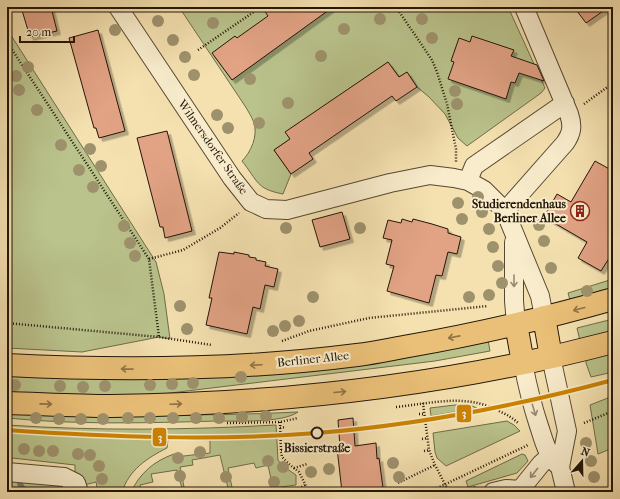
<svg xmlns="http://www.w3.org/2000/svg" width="620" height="499" viewBox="0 0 620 499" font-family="'IM FELL French Canon',serif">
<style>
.green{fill:#bac38c;stroke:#6e6c4a}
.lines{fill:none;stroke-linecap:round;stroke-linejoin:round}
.stream{stroke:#6f7971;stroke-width:5.5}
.building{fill:#e2a385;stroke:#221508;filter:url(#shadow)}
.minor-casing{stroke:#574832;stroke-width:20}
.major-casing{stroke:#221508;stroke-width:24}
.path{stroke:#221508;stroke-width:2.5;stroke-dasharray:1 2;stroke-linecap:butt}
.minor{stroke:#f8eccc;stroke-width:18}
.major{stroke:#eac078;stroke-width:22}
.tram-1-casing{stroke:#f8eccc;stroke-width:7}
.tram-1{stroke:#cb8302;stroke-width:4}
.tree{fill:#9e926d}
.oneway{stroke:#988b74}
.oneway2{stroke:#907346}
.stop-dot{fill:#f8eccc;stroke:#221508;stroke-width:2}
.labels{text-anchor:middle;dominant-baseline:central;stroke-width:4;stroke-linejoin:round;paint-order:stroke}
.street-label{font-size:12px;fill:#221508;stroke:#f8eccc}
.poi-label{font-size:12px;font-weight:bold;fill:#221508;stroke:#f8eccc;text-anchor:end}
.stop-label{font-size:12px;font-weight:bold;fill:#221508;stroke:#f8eccc}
.line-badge{stroke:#f8eccc;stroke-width:1.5}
.badge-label{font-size:11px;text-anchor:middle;font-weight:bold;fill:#fff}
</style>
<defs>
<filter id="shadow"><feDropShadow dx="3.5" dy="3.5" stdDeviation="0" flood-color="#0004"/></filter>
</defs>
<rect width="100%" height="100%" fill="#f5e1b0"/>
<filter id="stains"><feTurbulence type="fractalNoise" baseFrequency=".005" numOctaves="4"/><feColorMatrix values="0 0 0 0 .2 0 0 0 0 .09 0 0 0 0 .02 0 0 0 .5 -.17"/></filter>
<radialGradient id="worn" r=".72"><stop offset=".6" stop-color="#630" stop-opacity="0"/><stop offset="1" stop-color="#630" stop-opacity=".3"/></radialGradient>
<path class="green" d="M179 7H508L545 88 541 93 467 146 458 138 445 114 429 97 417 87 407 72 399 77 388 62 286 132 290 139 274 150 291 174 283 194C256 189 258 181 242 161 251 152 258 136 254 123 252 117 248 111 245 106Z
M7 29 156 262 164 294 170 339 159 337 82 352 7 348Z
M613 279V290L570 300 568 293Z
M613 319V333L580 341 577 328Z
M488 340 490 351 435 361 162 394 125 397 7 394V373Z
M613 349V372L591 377 586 363V358Z
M613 396V448L598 454 590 405Z
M455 405 472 406 477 408 431 416 430 408Z
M298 412C283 423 237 421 217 421 147 423 77 425 7 418V413C104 415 201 417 298 412Z
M507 421 514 425 520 431 446 466 437 458 435 452 433 433Z
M7 425C96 431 187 430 276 425L278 460 283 466 296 475V485L273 488 268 465 256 468 254 463 228 468 233 492H229L220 455 192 460 193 465 180 467 185 492H183L177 470 151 474 153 482 140 485 141 492H131C140 473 154 461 174 454L175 457 210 453V440L168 439 167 448C147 458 129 470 122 492H98L96 482 84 485 75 477V465L12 458 10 478 58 484 60 492H7Z
M522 454 525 455 528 461 517 473 468 487 466 481Z"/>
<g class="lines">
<path class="stream" d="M20 484 25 492"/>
</g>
<path class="building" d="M21 7H51L57 31 30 37Z
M262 7H333L232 80 212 53 235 36 237 38 268 16Z
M574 7H609L586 23Z
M98 30 125 131 99 138 96 128H94L69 38Z
M472 36 514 50 511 56 537 65 544 81 519 73 515 83 511 82 506 99 448 79 454 62 451 61 459 38 470 42Z
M388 62 399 77 407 72 417 87 396 101 392 96 309 153 313 159 291 174 274 150 290 139 285 132Z
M167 131 192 231 165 238 163 227H160L137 138Z
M595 161 613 171V252L601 271 578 258 587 242 544 217 557 194 571 202Z
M342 212 350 239 320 247 312 220Z
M402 219 412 222 413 219 432 224 448 229V233L461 237 457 254 448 252 442 276 436 275 429 303 387 291 394 266 386 264 392 240 383 238 388 220 401 223Z
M219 252 234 254V252L249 255V257L256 258V260L266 262 265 266 278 269 274 287 265 285 260 309 253 307 247 334 206 325 212 298H209Z
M353 418 355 446 376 443 377 459 379 458 383 488 365 490V492H342L337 448 340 447 338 420Z"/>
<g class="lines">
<g class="minor-casing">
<path id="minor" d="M118 7 232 178 251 202 266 209 287 210 390 183 430 175 454 178 468 181 484 190 505 211 540 296 544 317
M468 181 474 166 565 103
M505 211 565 143C572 133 573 126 569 114L524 7
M514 242V301L516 324
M551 357 567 431 560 467 566 492
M523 363C527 384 532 405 539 426 544 441 547 456 560 467
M7 472 64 477 76 483 79 492
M493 492 506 489 520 490
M520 492V490L541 464 550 456"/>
</g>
<g class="major-casing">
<path id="major" d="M544 317 551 357
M516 324 523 363
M7 365C125 371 240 370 357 355 375 353 392 349 409 346 478 334 546 318 613 299
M7 403C42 404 77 406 111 406 280 404 450 385 613 342"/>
</g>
<path class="path" d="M396 7 432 60 437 72 447 104 456 149V162
M7 42 149 259 159 337
M198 50 261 7
M584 104 613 83
M149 259 183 250 220 228 239 213
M7 323 159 337 212 345
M282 341 309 331 369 318 488 306
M423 403 429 450 435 465 449 492
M396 407C434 403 467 393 501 412 508 415 514 419 519 424
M419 414H424
M280 422 281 450 282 457 290 465 299 472 309 492
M227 423 280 422 298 418
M584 423 613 411
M280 428 286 427
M422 439 428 438
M281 450H287
M424 451 429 450
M294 468 307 464
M398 483 435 465
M294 492 305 485
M429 492 528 445
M457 492 476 487"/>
<use href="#minor" class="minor"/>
<use href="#major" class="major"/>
<g class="tram-1-casing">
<path id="tram-1" d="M7 430C110 437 214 441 317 433 417 425 516 406 613 380"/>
</g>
<use href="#tram-1" class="tram-1"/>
</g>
<g class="tree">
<circle cx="380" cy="19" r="6"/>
<circle cx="422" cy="19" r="6"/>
<circle cx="158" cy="21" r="6"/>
<circle cx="213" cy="23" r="6"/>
<circle cx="344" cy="29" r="6"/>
<circle cx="115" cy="30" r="6"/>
<circle cx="432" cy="38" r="6"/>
<circle cx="173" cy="40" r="6"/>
<circle cx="321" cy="56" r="6"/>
<circle cx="185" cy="57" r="6"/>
<circle cx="28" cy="67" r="6"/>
<circle cx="194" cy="75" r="6"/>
<circle cx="16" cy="76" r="6"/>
<circle cx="250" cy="79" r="6"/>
<circle cx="19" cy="90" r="6"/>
<circle cx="455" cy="91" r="6"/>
<circle cx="288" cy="103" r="6"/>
<circle cx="457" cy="104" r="6"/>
<circle cx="37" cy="110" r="6"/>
<circle cx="217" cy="115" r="6"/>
<circle cx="259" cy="123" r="6"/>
<circle cx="228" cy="128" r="6"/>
<circle cx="61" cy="145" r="6"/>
<circle cx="90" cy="149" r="6"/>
<circle cx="101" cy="166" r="6"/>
<circle cx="79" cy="170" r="6"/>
<circle cx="93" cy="187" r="6"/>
<circle cx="478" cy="197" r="6"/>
<circle cx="458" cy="203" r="6"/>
<circle cx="482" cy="212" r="6"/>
<circle cx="462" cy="219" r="6"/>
<circle cx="539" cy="225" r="6"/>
<circle cx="124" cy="226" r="6"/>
<circle cx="286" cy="228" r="6"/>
<circle cx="360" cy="228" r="6"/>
<circle cx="489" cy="229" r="6"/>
<circle cx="544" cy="241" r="6"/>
<circle cx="130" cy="243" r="6"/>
<circle cx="493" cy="247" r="6"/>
<circle cx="135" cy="256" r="6"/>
<circle cx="498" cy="266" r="6"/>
<circle cx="551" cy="268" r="6"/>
<circle cx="502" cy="283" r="6"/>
<circle cx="587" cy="291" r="6"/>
<circle cx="489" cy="295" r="6"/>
<circle cx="313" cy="297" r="6"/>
<circle cx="469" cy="297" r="6"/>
<circle cx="180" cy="306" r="6"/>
<circle cx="299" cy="321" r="6"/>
<circle cx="285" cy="326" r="6"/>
<circle cx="187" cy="329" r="6"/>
<circle cx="273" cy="331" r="6"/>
<circle cx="241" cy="377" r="6"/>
<circle cx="193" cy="383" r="6"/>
<circle cx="172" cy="384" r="6"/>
<circle cx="15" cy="385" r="6"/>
<circle cx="150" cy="385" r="6"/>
<circle cx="60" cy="386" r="6"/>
<circle cx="105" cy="386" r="6"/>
<circle cx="83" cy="387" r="6"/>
<circle cx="266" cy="416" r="6"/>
<circle cx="242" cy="417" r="6"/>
<circle cx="36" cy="418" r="6"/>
<circle cx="128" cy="418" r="6"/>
<circle cx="150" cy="418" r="6"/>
<circle cx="173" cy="418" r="6"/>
<circle cx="196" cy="418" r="6"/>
<circle cx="219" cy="418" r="6"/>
<circle cx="59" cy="419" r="6"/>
<circle cx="81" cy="419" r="6"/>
<circle cx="103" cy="419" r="6"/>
<circle cx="586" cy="443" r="6"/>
<circle cx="24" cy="449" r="6"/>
<circle cx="39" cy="451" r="6"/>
<circle cx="53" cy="451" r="6"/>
<circle cx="200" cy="452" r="6"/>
<circle cx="78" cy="454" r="6"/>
<circle cx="90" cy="455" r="6"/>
<circle cx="178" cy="458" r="6"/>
<circle cx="268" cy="461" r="6"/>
<circle cx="591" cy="461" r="6"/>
<circle cx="393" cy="463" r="6"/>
<circle cx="99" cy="466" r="6"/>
<circle cx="283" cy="467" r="6"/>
<circle cx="329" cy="469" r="6"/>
<circle cx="311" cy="472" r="6"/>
<circle cx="180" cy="476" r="6"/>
<circle cx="226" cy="477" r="6"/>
<circle cx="399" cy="477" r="6"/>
<circle cx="594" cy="477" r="6"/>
<circle cx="102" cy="479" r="6"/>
<circle cx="274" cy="482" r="6"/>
</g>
<defs><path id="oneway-shaft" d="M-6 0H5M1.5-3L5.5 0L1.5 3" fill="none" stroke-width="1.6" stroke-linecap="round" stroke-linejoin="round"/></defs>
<g class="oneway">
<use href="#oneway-shaft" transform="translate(514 281) rotate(90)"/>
<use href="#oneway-shaft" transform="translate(534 410) rotate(73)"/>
<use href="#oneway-shaft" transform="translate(534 473) rotate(128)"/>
</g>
<g class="oneway2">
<use href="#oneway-shaft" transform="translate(579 309) rotate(165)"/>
<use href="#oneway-shaft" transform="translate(454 337) rotate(169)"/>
<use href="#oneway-shaft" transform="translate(256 365) rotate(177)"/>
<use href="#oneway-shaft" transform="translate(127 369) rotate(-179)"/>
<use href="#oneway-shaft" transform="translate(340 392) rotate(-5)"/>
<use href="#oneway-shaft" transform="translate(46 404) rotate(1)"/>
<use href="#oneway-shaft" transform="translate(176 404) rotate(-2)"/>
</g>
<defs>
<g id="building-ring" transform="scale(1)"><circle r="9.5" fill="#f8eccc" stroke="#8f2418" stroke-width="1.5"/><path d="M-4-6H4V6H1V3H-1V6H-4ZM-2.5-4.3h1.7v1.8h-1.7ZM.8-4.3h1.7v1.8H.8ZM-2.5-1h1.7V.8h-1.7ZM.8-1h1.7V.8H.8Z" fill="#8f2418"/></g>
</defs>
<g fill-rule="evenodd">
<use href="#building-ring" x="580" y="211"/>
</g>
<circle class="stop-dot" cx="317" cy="433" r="5.5"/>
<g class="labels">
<g class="street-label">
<text transform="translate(213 147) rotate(55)">Wilmersdorfer Straße</text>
<text transform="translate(313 359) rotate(-6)">Berliner Allee</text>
</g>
<g class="poi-label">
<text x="566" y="204">Studierendenhaus<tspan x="566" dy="14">Berliner Allee</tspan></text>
</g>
<g class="stop-label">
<text x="317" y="448">Bissierstraße</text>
</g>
</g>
<g class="line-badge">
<rect x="456" y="404" width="16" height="19" rx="4" fill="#cb8302"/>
<rect x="152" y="427" width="15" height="20" rx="4" fill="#cb8302"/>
</g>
<g class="badge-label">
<text x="464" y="417">3</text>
<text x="160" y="441">3</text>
</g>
<rect width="620" height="499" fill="none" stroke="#f5e1b0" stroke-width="24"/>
<rect x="8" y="8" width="604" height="483" fill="none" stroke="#221508" stroke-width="2"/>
<rect x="12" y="12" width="596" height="475" fill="none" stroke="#221508"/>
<g transform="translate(582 461) rotate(20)" stroke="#f8eccc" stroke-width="3" paint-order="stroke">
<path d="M0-3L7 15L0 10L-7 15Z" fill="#221508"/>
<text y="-6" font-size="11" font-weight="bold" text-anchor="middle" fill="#221508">N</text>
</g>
<path d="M20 36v6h54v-6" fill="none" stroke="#221508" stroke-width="2"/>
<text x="26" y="36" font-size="12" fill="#221508" stroke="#f8eccc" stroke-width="3" paint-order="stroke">20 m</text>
<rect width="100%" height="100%" filter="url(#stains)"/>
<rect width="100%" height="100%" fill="url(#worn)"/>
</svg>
